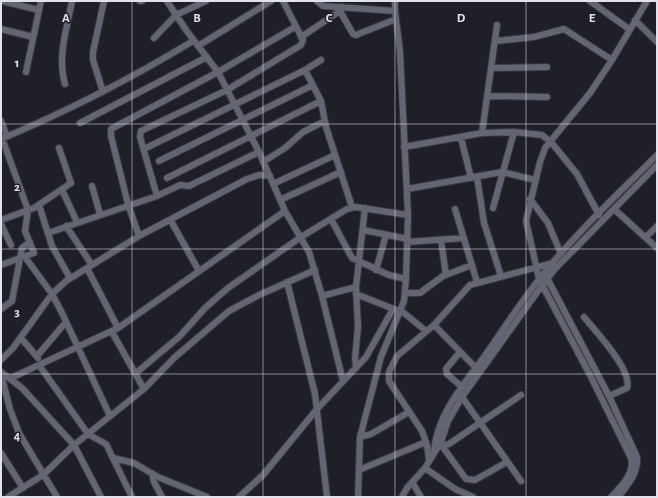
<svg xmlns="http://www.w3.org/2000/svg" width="658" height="498" viewBox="0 0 658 498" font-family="'Alegreya Sans',sans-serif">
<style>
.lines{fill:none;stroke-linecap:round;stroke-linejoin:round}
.minor-casing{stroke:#393942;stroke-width:8}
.minor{stroke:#646572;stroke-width:6}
.grid{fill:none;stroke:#e2e2ea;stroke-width:1;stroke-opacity:0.55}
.grid-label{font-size:13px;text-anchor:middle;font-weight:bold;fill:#e2e2ea;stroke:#1f1f2a;stroke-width:3;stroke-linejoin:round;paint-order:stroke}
</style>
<rect width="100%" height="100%" fill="#1f1f2a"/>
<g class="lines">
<g class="minor-casing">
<path id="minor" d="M2 1 39 10
M140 1H142
M167 1 186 30 218 72 259 152 285 211 309 252 322 296 343 381
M317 1 323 6 395 11
M590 1 629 29
M340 11 353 34 356 35 396 19
M635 20 657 42
M1 29 33 37
M301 37 337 13 342 7
M154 38 176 15 206 1
M496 41 534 37 564 29 612 60
M198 46 271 1
M492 68 547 67
M305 70 321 101 326 127 352 207
M26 72 41 1
M65 84C57 57 67 28 72 1
M103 92 93 60V52L104 1
M488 96 547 97
M1 121 7 136
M80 123 207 57
M482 133 497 25
M461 138 471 178
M1 139C68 111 132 78 193 41
M404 147 482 133 514 132 542 135 551 142 577 174 599 215
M144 149 305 70 321 60
M159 161 313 85
M263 162 285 148 303 132 325 121
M477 177 484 223 501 276
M167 178 321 101
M273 184 335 155
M92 186 100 214
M407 189 502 172 535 180
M62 190 77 222
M157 196 140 137 141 131 227 90 301 45 303 40 283 1
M530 199 548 223 561 254
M280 200 341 172
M39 205 52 246 70 278
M493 208 514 132
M455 209 477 282
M614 209 657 248
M331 219 352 258 389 275 406 279
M1 220 34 208 71 183 59 148
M171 221 199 271
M1 224 11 245
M66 226 92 265
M363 230 408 239
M48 233 157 196 180 185 189 186 259 152
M139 236 128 204 111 136V129L218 72 295 27
M646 237 657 226
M441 240 446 275
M407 242 464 238
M25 257 52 294 62 313 110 416
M1 265 34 253 25 231 28 210 2 138
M87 268 118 328
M376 270 386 235
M546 276 609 396 637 457C638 474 628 485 618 497
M287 282 315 394 327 497
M405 293H420L443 276 472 265
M356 294 404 313 426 331
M322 296 356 287
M1 309 12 301 22 248 30 242
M584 317C595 331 633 370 627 388L609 396
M434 325 476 368
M112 332 144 389
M21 338 38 358
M460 352 446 369 447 374 462 387
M37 356 66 322
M1 360 13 348 52 294 66 281 139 236 247 179 259 175 270 176
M39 365 88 434 106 444 132 497
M356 368 355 358 358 327 356 287 365 208
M1 372 22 388 74 445 101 497
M136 373 179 337 205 308 228 288 301 237 347 209 355 207 408 215
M1 374 10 409 19 433 57 497
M11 378 118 328 285 211
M462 397 521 481
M360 437 371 434 409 412
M442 446 466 479 475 480 507 462
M437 447 449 444 521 395
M434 451C437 415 463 385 484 357 503 330 520 303 540 278 575 234 617 195 657 155
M1 453 23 488
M113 458 134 463 158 477 207 497
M429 459 427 445 422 431 389 381V372L397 356 434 325 470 285 553 263
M425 468 455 489 473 497
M359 470 426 442
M152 474 154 482 162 497
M412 482 421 497
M8 497 43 475 74 445 144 389 174 358 229 311 259 295 315 270
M239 497 263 475 317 409 366 357 393 309
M358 497 360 437 381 357 404 301 406 279 408 215 400 52 395 11V1
M402 497 407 488 425 468 441 442 448 421 462 397 538 291 554 270 657 165
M611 497C621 487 635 473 631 458L589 373 539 279 526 221 540 162 545 148 590 93 612 60 647 1"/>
</g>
<use href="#minor" class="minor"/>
</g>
<path class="grid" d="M132 1V497M263 1V497M395 1V497M526 1V497M1 124H657M1 249H657M1 374H657"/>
<g class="grid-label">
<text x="66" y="22">A</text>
<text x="197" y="22">B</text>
<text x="329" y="22">C</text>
<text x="461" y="22">D</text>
<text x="592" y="22">E</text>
<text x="17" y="67">1</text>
<text x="17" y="191">2</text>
<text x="17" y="316">3</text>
<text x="17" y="440">4</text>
</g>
<rect width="658" height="498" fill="none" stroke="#e2e2ea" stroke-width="4"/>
</svg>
